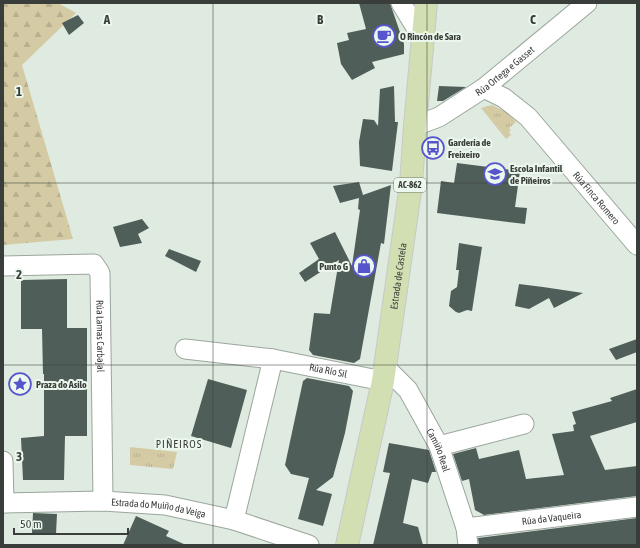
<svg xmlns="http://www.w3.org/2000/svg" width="640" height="548" viewBox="0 0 640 548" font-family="'Asap Condensed',sans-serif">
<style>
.forest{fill:url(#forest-firs)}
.park{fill:url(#park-tufts)}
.building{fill:#505e5a}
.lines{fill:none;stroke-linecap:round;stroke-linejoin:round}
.minor-casing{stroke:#9ba69c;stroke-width:21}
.major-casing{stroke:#c8c9c8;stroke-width:24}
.minor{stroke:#fff;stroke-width:19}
.major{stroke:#d2dfb3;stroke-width:22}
.grid{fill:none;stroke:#3a3e3a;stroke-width:1;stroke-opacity:0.55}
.labels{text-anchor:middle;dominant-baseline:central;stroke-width:4;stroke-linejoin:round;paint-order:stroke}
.shield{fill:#ecf8ed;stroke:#6f7670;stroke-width:1}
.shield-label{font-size:9px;font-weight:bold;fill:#3a3e3a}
.poi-label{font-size:10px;font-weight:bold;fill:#3a3e3a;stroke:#ecf8ed;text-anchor:start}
.street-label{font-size:10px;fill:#3a3e3a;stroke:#ecf8ed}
.neighbourhood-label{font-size:11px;letter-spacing:1px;fill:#3a3e3a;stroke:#ecf8ed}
.grid-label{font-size:13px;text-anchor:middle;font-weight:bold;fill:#3a3e3a;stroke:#ecf8ed;stroke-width:4;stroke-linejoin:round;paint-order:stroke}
</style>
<defs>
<pattern id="forest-firs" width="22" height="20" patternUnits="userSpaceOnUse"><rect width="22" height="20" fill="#d4cba5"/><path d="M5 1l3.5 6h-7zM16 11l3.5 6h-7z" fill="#b7af8f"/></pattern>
<pattern id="park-tufts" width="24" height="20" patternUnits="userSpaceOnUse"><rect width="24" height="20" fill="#d4cba5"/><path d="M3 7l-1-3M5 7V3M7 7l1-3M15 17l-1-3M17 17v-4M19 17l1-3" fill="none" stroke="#b7af8f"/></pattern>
</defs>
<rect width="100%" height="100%" fill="#dfebe0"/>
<path class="forest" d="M3 3H58L76 13 22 65 73 239 3 245Z"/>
<path class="park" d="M492 105 506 112 516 122 509 128 511 130 509 132 511 135 506 139 481 108Z
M130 447 177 452 173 469 130 465Z"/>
<path class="building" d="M359 3H390L404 44V54L372 62 375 68 352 80 341 64 337 43 349 40 347 33 366 29Z
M78 15 84 23 69 35 62 23Z
M394 86 395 122H398L392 171 360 166 359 142 363 119 374 120 378 126 380 89Z
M439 86 466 87 443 101H437Z
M457 163 520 171 515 207 527 208 525 224 437 213 441 181 454 183Z
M359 182 363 195 391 185 384 244 381 243 360 359 354 363 313 355 309 350 314 313 330 314 339 260 305 282 299 273 319 259 310 243 335 232 352 266 360 210 358 209 359 198 340 203 333 186Z
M142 219 149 228 138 234 142 243 120 247 113 227Z
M459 243 482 247 472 311 467 310 459 313 456 312 449 306 451 291 457 287 459 270H456Z
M169 249 201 261 196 272 165 256Z
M67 279V328H87V436H65L64 480H23L21 438 44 436V374H43L42 329H21V280Z
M519 284 543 287 583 293 554 308 549 298 529 309 515 306Z
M637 339V352L616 360 609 349Z
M307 378 349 386 353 391 345 433 333 477 316 490 332 494 323 526 298 519 309 478 291 474 285 465 303 381Z
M208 379 247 390 231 448 191 436Z
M637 389V422L590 436 605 470 637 466V496L484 515 475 510 469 479 462 481 453 454 476 448 479 459 519 450 526 479 564 475 552 434 574 431 573 425 576 424 572 412 612 401 610 398Z
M389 443 429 450 436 472H432L428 483 412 479 403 523 418 527 423 545H373L390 473 383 472Z
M33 513 57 514 56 534 32 533Z
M136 516 169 531 166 536 186 545H123Z
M637 518V545H479L478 538Z"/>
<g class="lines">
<g class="minor-casing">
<g id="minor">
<path d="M401 3 423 39"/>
<path id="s1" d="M484 88 504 98 528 117 637 245"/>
<path id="s2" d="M415 126 439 117 484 88 587 3"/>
<path id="s3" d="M3 266 94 264 100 273 103 501"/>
<path id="s4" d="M185 349 273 359 383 381"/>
<path id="s5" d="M385 367 408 390 439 446 466 528 468 545"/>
<path d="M439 446 524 424"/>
<path d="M3 461 4 503"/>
<path id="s6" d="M3 503 103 501 165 505 234 520 309 545"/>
<path d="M234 520 273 359"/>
<path id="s7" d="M466 528 637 507"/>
</g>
</g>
<g class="major-casing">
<g id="major">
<path id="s8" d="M347 545 383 381 411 184 415 126 426 3"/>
</g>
</g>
<use href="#minor" class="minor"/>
<use href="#major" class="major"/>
</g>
<path class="grid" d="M213 3V545M427 3V545M3 183H637M3 365H637"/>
<defs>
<g id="cafe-ring" transform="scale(1.15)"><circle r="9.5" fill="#ecf8ed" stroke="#5655cd" stroke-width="1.5"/><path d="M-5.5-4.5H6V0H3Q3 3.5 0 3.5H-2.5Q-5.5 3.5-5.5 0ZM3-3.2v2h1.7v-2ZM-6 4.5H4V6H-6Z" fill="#5655cd"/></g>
<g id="bus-ring" transform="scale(1.15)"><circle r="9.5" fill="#ecf8ed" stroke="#5655cd" stroke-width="1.5"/><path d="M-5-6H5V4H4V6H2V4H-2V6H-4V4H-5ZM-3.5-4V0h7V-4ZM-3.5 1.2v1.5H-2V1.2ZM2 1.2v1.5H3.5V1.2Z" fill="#5655cd"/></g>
<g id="school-ring" transform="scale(1.15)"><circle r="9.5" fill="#ecf8ed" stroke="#5655cd" stroke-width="1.5"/><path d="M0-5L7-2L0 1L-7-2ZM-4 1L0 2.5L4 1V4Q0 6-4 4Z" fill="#5655cd"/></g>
<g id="shop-ring" transform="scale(1.15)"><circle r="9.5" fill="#ecf8ed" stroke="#5655cd" stroke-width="1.5"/><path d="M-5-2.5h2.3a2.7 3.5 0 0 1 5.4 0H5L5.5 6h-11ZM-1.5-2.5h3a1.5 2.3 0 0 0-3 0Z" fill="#5655cd"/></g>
<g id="sight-ring" transform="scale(1.15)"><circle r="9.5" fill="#ecf8ed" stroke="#5655cd" stroke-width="1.5"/><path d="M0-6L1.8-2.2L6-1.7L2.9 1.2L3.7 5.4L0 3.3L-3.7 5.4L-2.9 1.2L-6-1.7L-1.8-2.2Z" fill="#5655cd"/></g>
</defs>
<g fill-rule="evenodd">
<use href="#cafe-ring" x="384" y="36"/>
<use href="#bus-ring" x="433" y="148"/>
<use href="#school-ring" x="495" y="174"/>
<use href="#shop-ring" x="364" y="266"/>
<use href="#sight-ring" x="20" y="384"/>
</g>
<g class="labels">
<rect class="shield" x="394" y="178" width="32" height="14" rx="3"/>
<g class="shield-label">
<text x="410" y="185">AC-862</text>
</g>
<g class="poi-label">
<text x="400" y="36">O Rincón de Sara</text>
<text x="448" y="142">Gardería de<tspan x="448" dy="12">Freixeiro</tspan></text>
<text x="510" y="168">Escola Infantil<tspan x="510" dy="12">de Piñeiros</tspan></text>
<text x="348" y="266" text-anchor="end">Punto G</text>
<text x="36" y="384">Praza do Asilo</text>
</g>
<g class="street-label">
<text stroke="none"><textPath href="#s2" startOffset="106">Rúa Ortega e Gasset</textPath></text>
<text stroke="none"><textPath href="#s1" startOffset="159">Rúa Finca Romero</textPath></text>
<text stroke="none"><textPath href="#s8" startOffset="274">Estrada de Castela</textPath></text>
<text stroke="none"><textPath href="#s3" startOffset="165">Rúa Lamas Carbajal</textPath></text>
<text stroke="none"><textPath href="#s4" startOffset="145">Rúa Río Sil</textPath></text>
<text stroke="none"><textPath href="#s5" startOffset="100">Camiño Real</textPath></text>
<text stroke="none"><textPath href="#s6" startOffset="156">Estrada do Muíño da Veiga</textPath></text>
<text stroke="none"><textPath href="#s7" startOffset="86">Rúa da Vaqueira</textPath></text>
</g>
<g class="neighbourhood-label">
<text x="179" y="444">PIÑEIROS</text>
</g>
</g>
<g class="grid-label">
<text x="107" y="24">A</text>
<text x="320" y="24">B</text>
<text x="533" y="24">C</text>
<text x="19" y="96">1</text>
<text x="19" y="279">2</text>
<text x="19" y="461">3</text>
</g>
<rect width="640" height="548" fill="none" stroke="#3a3e3a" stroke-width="8"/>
<path d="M14 528v6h114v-6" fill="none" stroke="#3a3e3a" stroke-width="2"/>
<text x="20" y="528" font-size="12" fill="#3a3e3a" stroke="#ecf8ed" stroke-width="3" paint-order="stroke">50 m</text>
</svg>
